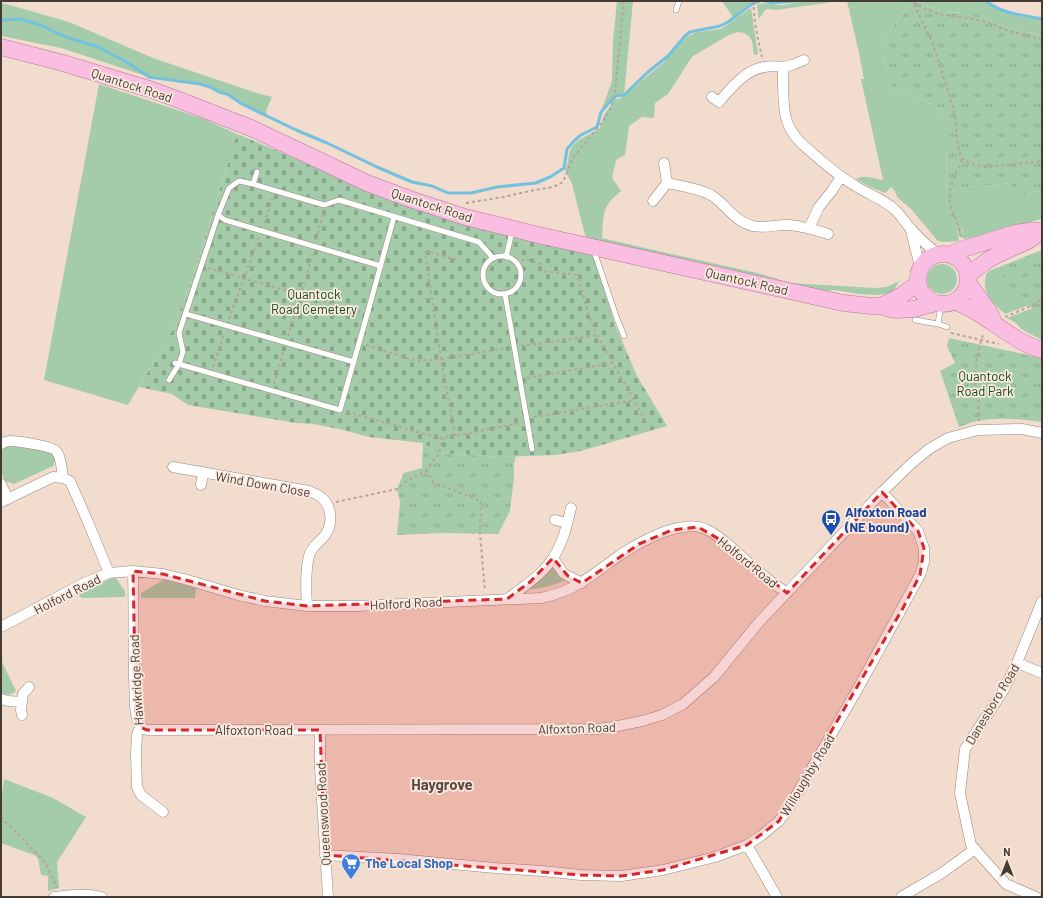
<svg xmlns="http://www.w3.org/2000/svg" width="1043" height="898" viewBox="0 0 1043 898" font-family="Barlow,sans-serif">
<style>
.grass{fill:#a5ccaa}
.cemetery{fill:url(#cemetery-stones)}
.park{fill:url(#park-tufts)}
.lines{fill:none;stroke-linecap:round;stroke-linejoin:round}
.stream{stroke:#72c1de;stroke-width:3}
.lane-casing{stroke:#9a877a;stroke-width:6}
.street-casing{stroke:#9a877a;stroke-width:11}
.primary-casing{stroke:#b77498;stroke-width:17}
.path{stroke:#b5a498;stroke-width:2;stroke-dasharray:3 3;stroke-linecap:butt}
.lane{stroke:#fff;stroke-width:5}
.street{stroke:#fff;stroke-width:10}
.primary{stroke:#f9bee1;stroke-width:16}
.marked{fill:#d62828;fill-opacity:0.2;stroke:#d62828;stroke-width:3;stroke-dasharray:8 5;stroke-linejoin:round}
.labels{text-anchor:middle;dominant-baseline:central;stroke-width:3.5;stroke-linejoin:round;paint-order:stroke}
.street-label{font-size:13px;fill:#433b35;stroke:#fceadf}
.park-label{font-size:13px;fill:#0b491e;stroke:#fceadf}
.transit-label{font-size:13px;font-weight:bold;fill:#164399;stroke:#fceadf;text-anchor:start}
.shop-label{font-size:13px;font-weight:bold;fill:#366cbe;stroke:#fceadf;text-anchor:start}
.quarter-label{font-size:15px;font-weight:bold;fill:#5b493d;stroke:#fceadf}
</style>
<defs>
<pattern id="cemetery-stones" width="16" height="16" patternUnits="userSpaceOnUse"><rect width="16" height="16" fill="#a5ccaa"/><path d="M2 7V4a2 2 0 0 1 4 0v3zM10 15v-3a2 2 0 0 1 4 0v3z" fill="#88a78b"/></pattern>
<pattern id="park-tufts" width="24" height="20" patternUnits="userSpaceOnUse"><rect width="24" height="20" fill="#a5ccaa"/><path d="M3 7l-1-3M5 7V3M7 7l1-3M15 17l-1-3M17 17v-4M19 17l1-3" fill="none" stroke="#88a78b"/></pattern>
</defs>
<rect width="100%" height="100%" fill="#f2dcce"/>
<path class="grass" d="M617 1H633L624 95 616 96 612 100 601 112 612 81 613 41Z
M722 1H753L733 17Z
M802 1H834L825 3 777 10 766 9 759 19 757 7 758 4C764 2 771 5 778 5 786 5 794 3 802 1Z
M847 1H910L911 3 881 43 891 87 902 92 917 96 940 110 947 137 946 202 950 215 956 225 959 241 942 242 937 240 912 210 897 197 895 191 891 187 885 193 868 186 856 179C863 174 875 179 883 180L861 79H864L859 53Z
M917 1H984C999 15 1023 16 1042 20V36L1029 32 1005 27 979 15 958 12 944 13Z
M1 4H6L69 22 153 58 257 93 272 97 267 108 266 115 242 104 227 94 219 92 210 87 200 84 149 77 61 48 1 36Z
M751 8 758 54 754 55 752 41 749 36 744 33 738 32 729 35 693 56 689 61 678 79 668 94 655 103 654 118 642 117 629 126 625 155 616 160 612 178 621 191C601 207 604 214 602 238L658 251 757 273 790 283 875 288 887 287 899 281 893 292 886 294 877 295 859 294 834 290 818 292 586 239 572 184 565 170C568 164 568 158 570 151 574 139 590 135 600 128L604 115 615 99H619L626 94 664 62 684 39 690 35 698 32 720 29 724 27Z
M99 84 204 119 237 134 194 273 173 329 128 405 44 380Z
M1011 183 1024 195 1036 191 1042 193V219L970 238 963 239 962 236 963 230 954 213 952 202V193L957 188Z
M927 279a15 15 0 1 1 30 0a15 15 0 1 1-30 0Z
M999 267 1003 276 1030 305 1005 314C996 305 984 296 985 282 985 279 986 275 987 273 990 270 996 268 999 267Z
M1033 308 1042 316V340L1021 329 1016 323 1007 318Z
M8 443 49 449 53 454 55 461 53 466 14 484 5 481 1 471V447Z
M551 565 568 579C555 585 540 590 526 589Z
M115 577 125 591V597L83 598 79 596V592Z
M165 579 196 588 195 598H141V593Z
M1 660 16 691C10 696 8 695 1 693Z
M4 779 53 798 86 817 57 862 59 888 48 891V876L41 875 38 858 34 855 1 843V802Z"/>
<path class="cemetery" d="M237 134 283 153 376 195 495 232 539 244 593 254 616 327 637 376 667 426 581 451 555 455 501 457 439 453 423 443 369 437 339 429 313 424 296 423 188 405 172 394 139 387 173 329 194 273Z"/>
<path class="park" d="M910 1H917L944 13 969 12 979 15 1005 27 1029 32 1042 36V193L1036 191 1024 195 1014 193 1011 183 957 188 952 193C952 199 952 205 954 212 957 221 964 225 962 236H959L956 225 950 215 946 202 947 137 940 110 917 96 902 92 891 87 881 43 911 3Z
M1042 250V316C1033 310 1007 285 1002 275 1001 273 1000 269 999 267Z
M949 338 1042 358V422C1023 419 995 417 977 421 971 422 965 425 959 427L940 371 955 363 947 346Z
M423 443 439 453 501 457 516 456 514 464V477L510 511 498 534 442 533 397 535 400 502 397 489 404 473 422 468Z"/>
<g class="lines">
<path class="stream" d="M765 1 772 3 795 1
M986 1C1002 14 1023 15 1042 19
M1 20 21 19 40 25 66 37 98 47 130 64 149 77 200 84 210 87 219 92 227 94 242 104 296 130 327 143 377 167 412 182 432 186 448 193H471L497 187 536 183 550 177 564 168 567 149 574 141 581 135 597 127 601 112 607 105 616 96 624 95 648 72 668 56 685 36 690 32 720 26 728 22 752 4 759 1"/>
<g class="lane-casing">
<path id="lane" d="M676 10 679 1
M253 184 257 172
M218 215 225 220 381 266
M594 251 617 319 624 336
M483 275a19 19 0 1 1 38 0a19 19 0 1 1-38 0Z
M506 257 512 232
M505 294 532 449
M186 314 354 362
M915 320 938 324 941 305
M938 324 947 327
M175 363 340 410 367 315 394 217
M169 380 179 364 183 352 179 333 218 215 229 188 239 181 253 184 324 205 339 200 479 242 493 258"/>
</g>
<g class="street-casing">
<path id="street" d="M783 67 792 65 804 60
M712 97 719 102C731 88 744 71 764 67 770 66 777 66 783 67 783 83 782 107 787 121 790 130 795 137 801 143 818 158 835 174 854 185 867 194 882 198 894 209 901 215 905 223 912 230 920 239 929 247 939 255
M667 183C681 186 698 188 711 195 726 204 734 222 753 226 765 229 777 224 789 225 803 226 816 230 828 234
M653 201 667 183 664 163
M809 228 819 207 831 192 841 177
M911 231 920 267
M1 444C4 442 7 441 10 441 17 441 52 446 56 451 61 456 62 470 63 478
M173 467 309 491C313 493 318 494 322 498 331 505 333 522 327 532 322 542 312 544 309 556 305 572 306 590 307 606
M1 484 8 499
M201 485 203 473
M1 502 53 477 63 478 70 481 88 522 109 573
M555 520 567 523
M553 558 563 573 568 576 582 583
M133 571C134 606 133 641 134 676 135 693 133 711 140 727L137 735 136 753 137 787 141 795 163 812
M507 599C521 589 544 573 553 558 563 543 567 525 571 508
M1 627 84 583 109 573 133 571 163 574 184 579 238 595 265 601 307 606H357L541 598C555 595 568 591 580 583 594 575 607 564 620 555 637 544 664 529 684 527 694 525 705 528 713 533 727 542 739 554 751 565 762 575 774 584 787 593
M1017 663 1042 673
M1 699 8 701 22 702
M22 715 21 710 23 694 29 687
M140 727 147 730 597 729 613 727 642 721 662 715 683 704 714 677 760 621 882 492 912 463 929 449 948 438 978 430 1022 429 1042 433
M320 730V768L328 897
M747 845 777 897
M325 855 398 859 495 868 542 871 581 875 621 876 663 870 715 857 747 845 762 835 779 821 790 806 861 683 920 575 924 562V548L918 531 882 492
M54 897C70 895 86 893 102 897
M901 897 942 873 975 849
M1036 897 1006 884 971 845 960 793 965 749 1003 691 1017 663 1042 601"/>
</g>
<g class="primary-casing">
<path id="primary" d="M1 47 63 63 149 89 174 98 251 128 367 183 410 199 465 217 534 234 843 303 872 306H881L890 309 897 310 914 309 936 303
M918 279a25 25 0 1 1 50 0a25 25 0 1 1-50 0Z
M950 255 960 250 1015 233 1029 231H1042
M968 275 988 260 1001 253 1028 241 1042 231
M969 284 990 313 993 320
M955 302C987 313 1010 341 1042 350
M881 306 902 295 918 283"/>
</g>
<path class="path" d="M754 1C753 19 758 39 762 57
M1042 40 1025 35 1008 31 990 23 968 18 939 14 924 8 913 2 933 44 954 110 959 152 962 159 972 164 986 167 998 166 1042 161
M466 203 503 197 530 191 553 187 563 182 573 158 603 121 611 108 615 92 624 1
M264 223 273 197
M961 237C959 232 959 227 957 222 955 216 951 211 950 204 947 188 957 173 962 159
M316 240 324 211
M516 263 526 259 541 264 542 271 577 275 589 316 597 335 634 400 646 423
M208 268 360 312
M1005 317 1031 306 1042 299
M229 319 259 237
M951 333 999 344
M288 336 313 254
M366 345 416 361 441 359 506 348
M521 346 597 335
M213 367 224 333
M527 378 613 363
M274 384 284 350
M347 412 439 438 455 436 520 423
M534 417 634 400
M979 421V405L975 383 976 364 981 340 984 333
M455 436 441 359 425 252H430L460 261
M426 470 433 482 481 501 480 534 485 591
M336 502 397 489 405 482 426 470 439 454 443 437
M1 817 45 862 57 888"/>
<use href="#lane" class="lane"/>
<use href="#street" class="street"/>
<use href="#primary" class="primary"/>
</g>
<path class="marked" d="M882 492 918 531 924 548 920 575 903 608 779 821 747 845 663 870 621 876 581 875 325 855 320 730H147L140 727 136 719 133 571 163 574 265 601 307 606 507 599 530 582 553 558 568 576 582 583 639 544 672 530 698 527 726 543 787 593Z"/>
<defs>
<g id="bus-pin" transform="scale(1)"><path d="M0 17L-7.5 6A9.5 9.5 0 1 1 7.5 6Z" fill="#1a4fb4" stroke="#fceadf"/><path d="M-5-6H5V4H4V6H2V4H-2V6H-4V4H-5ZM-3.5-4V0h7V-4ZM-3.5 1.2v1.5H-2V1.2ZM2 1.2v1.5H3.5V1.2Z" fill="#fff"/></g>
<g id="supermarket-pin" transform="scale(1)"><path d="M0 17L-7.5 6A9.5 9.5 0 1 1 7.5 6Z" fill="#3f7fe0" stroke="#fceadf"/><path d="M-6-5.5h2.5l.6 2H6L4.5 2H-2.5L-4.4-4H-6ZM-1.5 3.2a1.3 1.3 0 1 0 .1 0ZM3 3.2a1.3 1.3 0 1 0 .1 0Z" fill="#fff"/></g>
</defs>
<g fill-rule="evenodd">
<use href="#bus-pin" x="831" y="519"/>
<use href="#supermarket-pin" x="351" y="863"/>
</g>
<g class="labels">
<g class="street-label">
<text transform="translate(132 85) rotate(18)">Quantock Road</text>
<text transform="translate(432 205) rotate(18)">Quantock Road</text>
<text transform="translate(747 281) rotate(13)">Quantock Road</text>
<text transform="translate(263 484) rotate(10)">Wind Down Close</text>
<text transform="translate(748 562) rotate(39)">Holford Road</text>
<text transform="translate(67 594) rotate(-27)">Holford Road</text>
<text transform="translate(406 603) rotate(-3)">Holford Road</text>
<text transform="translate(136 680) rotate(-93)">Hawkridge Road</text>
<text transform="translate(992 704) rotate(-59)">Danesboro Road</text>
<text transform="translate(577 728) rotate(-2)">Alfoxton Road</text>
<text x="254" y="730">Alfoxton Road</text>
<text transform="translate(807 775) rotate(-59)">Willoughby Road</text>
<text transform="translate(323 814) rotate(-93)">Queenswood Road</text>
</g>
<g class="park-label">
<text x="314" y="294">Quantock<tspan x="314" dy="15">Road Cemetery</tspan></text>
<text x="985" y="376">Quantock<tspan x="985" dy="15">Road Park</tspan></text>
</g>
<g class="transit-label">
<text x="845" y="512">Alfoxton Road<tspan x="845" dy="15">(NE bound)</tspan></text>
</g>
<g class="shop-label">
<text x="365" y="863">The Local Shop</text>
</g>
<g class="quarter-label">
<text x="442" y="784">Haygrove</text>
</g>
</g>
<rect width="1043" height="898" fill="none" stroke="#433b35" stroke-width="4"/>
<g transform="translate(1007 862)" stroke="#fceadf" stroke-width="3" paint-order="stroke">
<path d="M0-3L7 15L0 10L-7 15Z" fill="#433b35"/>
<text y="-6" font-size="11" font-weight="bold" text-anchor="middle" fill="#433b35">N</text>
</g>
</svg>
